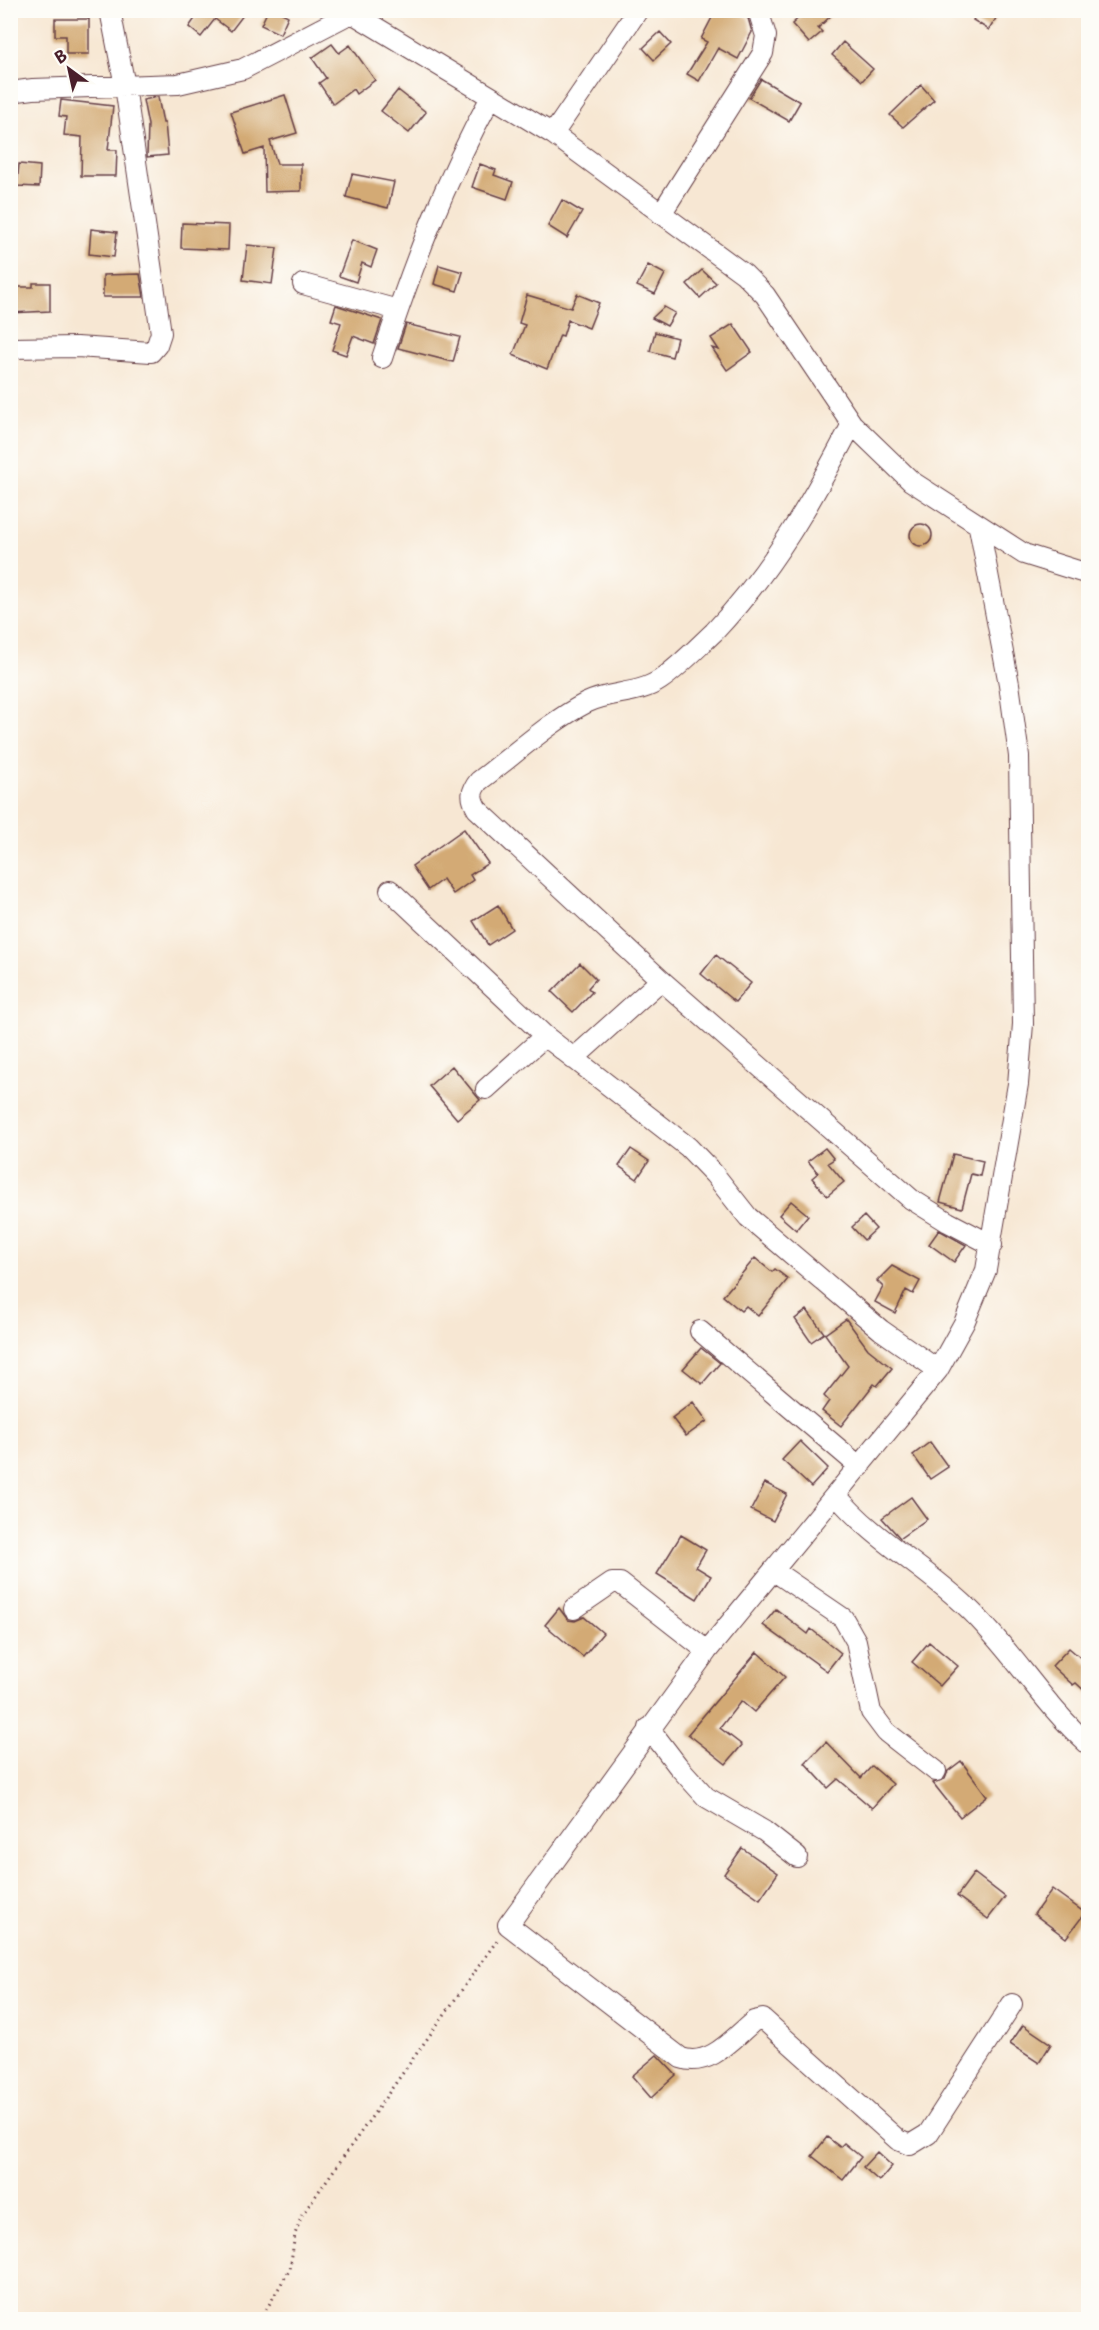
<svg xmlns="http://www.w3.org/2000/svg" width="1099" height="2330" viewBox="0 0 1099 2330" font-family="'Playpen Sans',sans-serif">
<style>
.building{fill:#d3aa74}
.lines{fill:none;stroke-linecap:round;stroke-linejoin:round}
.minor-casing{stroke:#643d44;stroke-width:22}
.path{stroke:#643d44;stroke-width:3;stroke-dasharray:1.5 4.5;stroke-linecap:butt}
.minor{stroke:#fff;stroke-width:20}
</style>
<rect width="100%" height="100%" fill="#fdfcf7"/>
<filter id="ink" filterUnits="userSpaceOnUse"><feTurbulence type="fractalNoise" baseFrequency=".0167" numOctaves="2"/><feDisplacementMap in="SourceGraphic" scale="12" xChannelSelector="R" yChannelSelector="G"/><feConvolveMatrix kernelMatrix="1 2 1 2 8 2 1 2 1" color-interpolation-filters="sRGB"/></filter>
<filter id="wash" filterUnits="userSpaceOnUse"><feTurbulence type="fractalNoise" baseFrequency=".008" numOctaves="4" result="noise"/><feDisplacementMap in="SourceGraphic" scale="24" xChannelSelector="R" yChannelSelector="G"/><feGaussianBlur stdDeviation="1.35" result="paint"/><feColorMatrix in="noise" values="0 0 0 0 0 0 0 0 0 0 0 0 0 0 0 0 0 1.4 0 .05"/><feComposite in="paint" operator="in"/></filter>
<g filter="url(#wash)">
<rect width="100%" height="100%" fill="#f7e7d3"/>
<g id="blocks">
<path class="building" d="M201 10H247L231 31 215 19 201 37 189 27Z
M268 10H276L288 16 280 34 261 25Z
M716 10H734L748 18 752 32 738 59 718 48 699 81 687 74 707 42 701 39Z
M807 10H837L818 28 822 32 809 43 792 24Z
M979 10H990L998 15 989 30 973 20Z
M55 19H89V54H66V36H55Z
M660 32 671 44 654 60 643 48Z
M843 42 873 69 862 81 832 55Z
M332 44 339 53 350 45 375 80 356 94 353 89 333 104 319 83 326 78 312 58Z
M761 79 800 102 789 121 749 98Z
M921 85 934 100 903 127 890 115Z
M398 90 426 112 409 133 381 111Z
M285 95 297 133 270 141 277 164H301V191L265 192 264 148 245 154 231 112Z
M158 97 163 123H165L168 155 147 157 148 125 143 100Z
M61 100 113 106 108 150H117L116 176H81L82 137 64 135 66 117 59 116Z
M19 164 40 166 39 187 17 186Z
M480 164 496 170 494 175 513 182 507 199 472 187Z
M352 174 394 182 388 208 346 197Z
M562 200 582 212 567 238 548 226Z
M182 223 229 225 228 250 181 248Z
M91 229 117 232 114 257 89 254Z
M352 240 377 250 371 267 362 263 356 282 339 276Z
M247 245 277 248 272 284 243 280Z
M439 265 463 272 457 291 434 284Z
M648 265 665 274 655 294 637 286Z
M702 270 716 283 700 298 687 284Z
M140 274 144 297H103V275Z
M33 283H50V311L10 313V287H33Z
M577 294 599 303 589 328 568 320 563 336 560 335 547 369 513 355 525 325 519 323 527 295 571 308Z
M336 305 382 320 374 344 353 336 346 355 332 350 341 323 331 320Z
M664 307 675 313 667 326 652 318Z
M406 324 460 337 453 362 398 348Z
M733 324 752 352 727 370 712 348 719 350 711 338Z
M655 332 677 338 672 357 650 351Z
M910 535a11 11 0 1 1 22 0a11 11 0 1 1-22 0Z
M464 829 488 863 470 875 473 880 453 894 443 879 428 890 412 866Z
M498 905 512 929 488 945 473 921Z
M716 955 751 983 735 1002 701 974Z
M580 963 596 979 588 988 592 992 573 1012 552 992Z
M452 1066 480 1100 457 1119 429 1086Z
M825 1148 834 1159 828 1163 844 1182 827 1196 812 1178 818 1173 808 1161Z
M631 1149 649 1161 637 1179 619 1166Z
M953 1154 983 1161 980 1176 971 1174 962 1208 940 1202Z
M791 1201 808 1215 796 1230 779 1215Z
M864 1216 876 1229 864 1240 852 1227Z
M939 1230 966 1245 954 1262 929 1244Z
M755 1258 772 1272 775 1269 788 1279 758 1316 746 1306 741 1311 723 1296Z
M892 1266 920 1281 913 1294 906 1290 895 1313 875 1302 883 1287 877 1281Z
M807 1310 824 1333 811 1342 795 1319Z
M846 1319 868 1349 892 1368 877 1386 874 1384 841 1426 822 1411 829 1401 824 1396 848 1366 825 1334Z
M701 1348 720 1363 702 1384 683 1369Z
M693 1402 707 1421 686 1436 672 1418Z
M800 1441 828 1468 811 1487 782 1460Z
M930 1442 948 1467 930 1479 913 1455Z
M765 1483 787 1494 773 1521 751 1510Z
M911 1497 927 1519 900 1538 882 1518Z
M681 1535 706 1550 696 1567 711 1576 697 1599 657 1574Z
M559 1608 568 1620 575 1621 584 1617 603 1633 583 1657 545 1625Z
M776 1609 808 1634 811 1629 841 1653 827 1671 763 1625Z
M929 1642 958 1666 940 1686 912 1662Z
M1069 1648 1089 1665V1695L1076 1683 1073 1685 1052 1666Z
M757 1652 785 1677 754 1712 741 1701 720 1728 742 1745 726 1764 688 1734Z
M826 1742 861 1778 872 1766 893 1784 872 1808 838 1779 828 1788 805 1763Z
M961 1761 987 1796 960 1817 933 1783 945 1779 948 1771Z
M742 1848 778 1873 760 1899 724 1874Z
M974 1873 1005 1897 988 1919 957 1896Z
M1052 1889 1085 1913 1066 1938 1034 1914Z
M1023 2025 1051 2044 1039 2063 1010 2044Z
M657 2055 676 2075 651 2098 632 2076Z
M827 2137 840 2147 844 2143 861 2157 843 2180 812 2156Z
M877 2152 892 2166 879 2181 863 2167Z"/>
</g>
</g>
<g filter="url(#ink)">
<use href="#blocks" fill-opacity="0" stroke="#643d44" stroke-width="1.5"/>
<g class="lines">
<g class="minor-casing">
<path id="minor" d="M347 10 553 134 744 274 765 295 852 424 911 481 1024 554 1088 574
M10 92 33 89 178 84 243 69 351 13
M553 134 638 10
M661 214 763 53 766 36 758 10
M303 284 398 310
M10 348 77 347 151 352 157 345 161 333 125 86 110 10
M382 358C413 264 443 185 491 97
M852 424C813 499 773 570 714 632 697 648 679 667 660 680 638 695 609 691 586 703 549 722 513 756 479 781 471 791 470 797 477 809L661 980 911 1199 948 1222 992 1245
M979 527 1009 684 1019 756 1023 1024 1018 1084 986 1270 964 1323 938 1370 707 1651 508 1925 681 2058C710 2068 733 2038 754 2021L763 2019 898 2140 910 2145 928 2134 1012 2004
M390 890 545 1036 688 1147 714 1174 748 1217 881 1330 938 1370
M573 1059 661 980
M486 1089 545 1036
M700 1331 860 1467
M836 1495C874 1540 925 1567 968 1608 1012 1650 1043 1704 1088 1744
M774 1571 843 1618 856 1641 871 1712 886 1732 936 1771
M574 1609 612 1583H620L707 1651
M649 1728 678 1766 706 1797 764 1831 797 1857"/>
</g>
<path class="path" d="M260 2320 290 2269 295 2234 302 2215 498 1939"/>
<use href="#minor" class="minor"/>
</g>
</g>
<rect width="1099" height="2330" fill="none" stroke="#fdfcf7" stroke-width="36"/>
<g transform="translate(69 69) rotate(327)" stroke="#fdfcf7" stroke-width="4.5" paint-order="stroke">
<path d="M0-4.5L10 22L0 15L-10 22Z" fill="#4a1f2b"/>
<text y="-9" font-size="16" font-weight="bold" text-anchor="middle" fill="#4a1f2b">B</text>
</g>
</svg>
